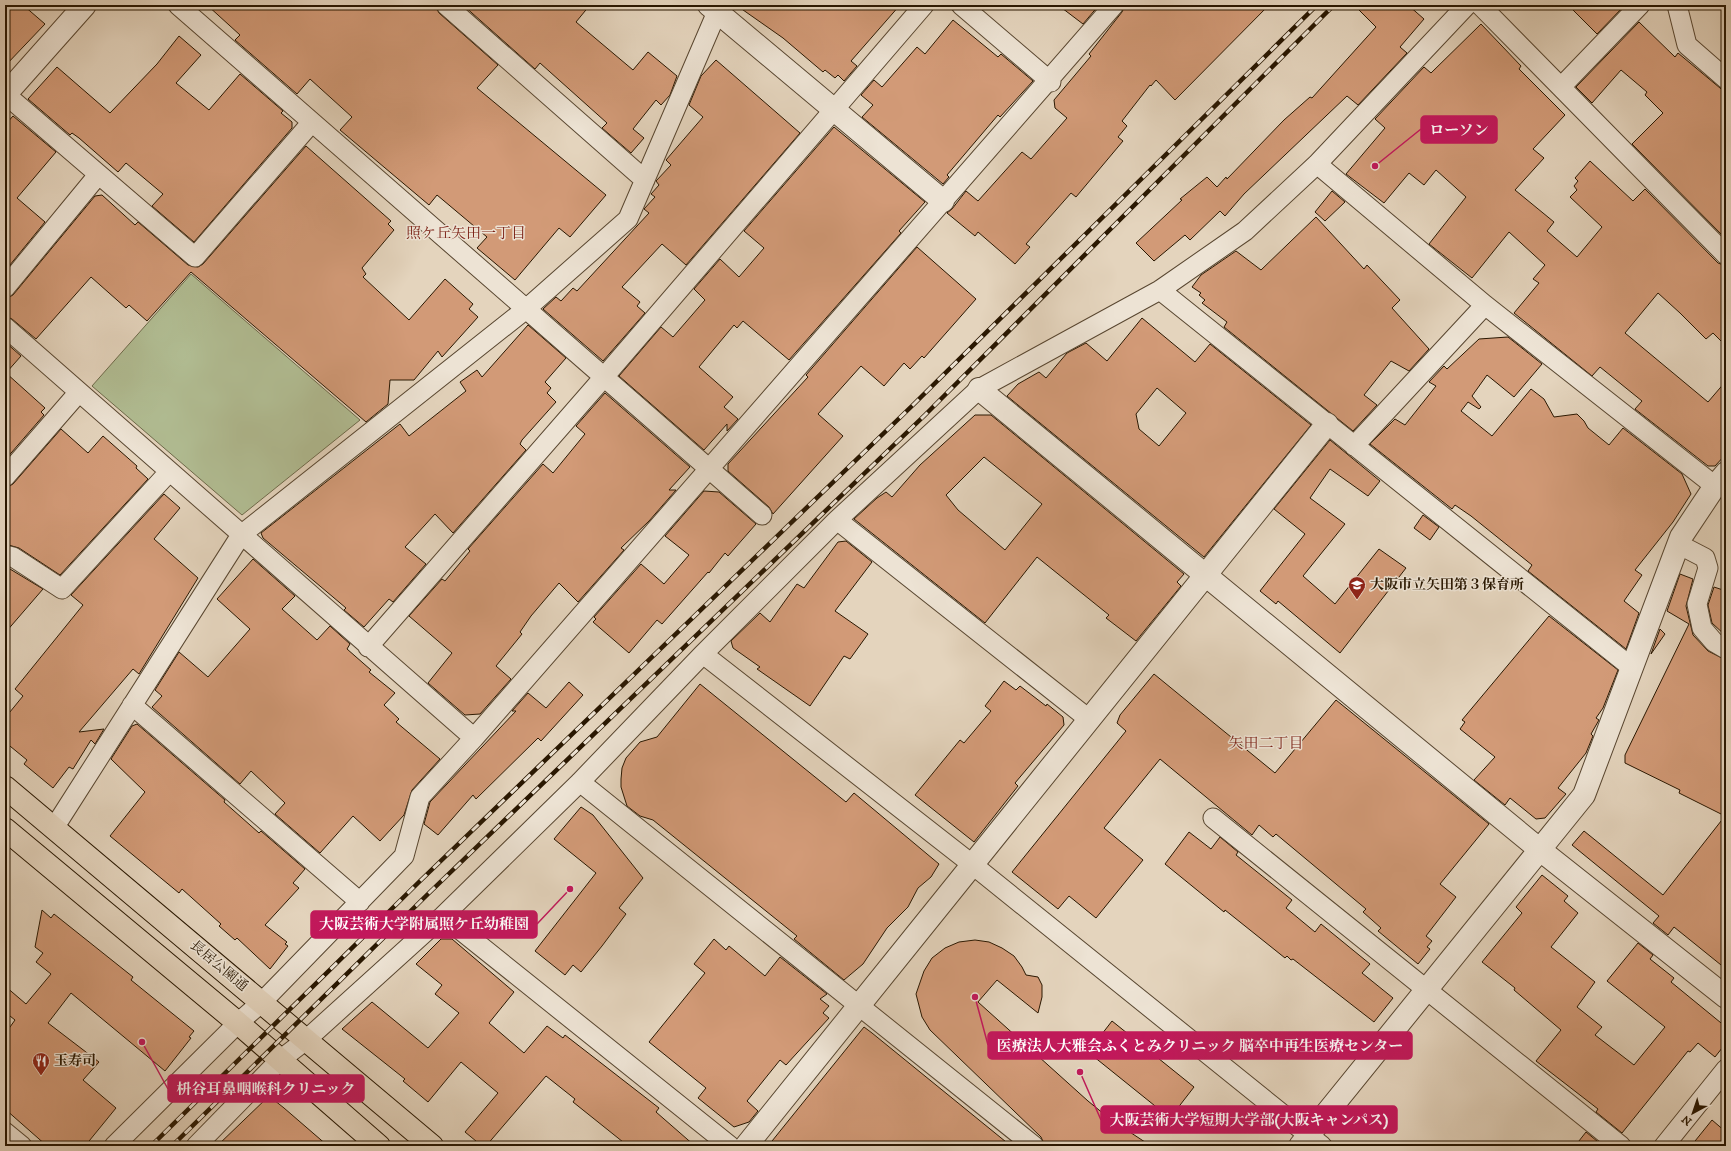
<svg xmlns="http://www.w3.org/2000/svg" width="1731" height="1151" viewBox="0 0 1731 1151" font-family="'IM FELL DW Pica','Noto Serif JP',serif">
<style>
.green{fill:#b1bd93;stroke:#6d6a4a}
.building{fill:#d29a77;stroke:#291701;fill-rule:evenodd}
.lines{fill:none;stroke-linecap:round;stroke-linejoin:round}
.minor-casing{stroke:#584630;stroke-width:21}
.tertiary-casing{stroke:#584630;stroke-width:24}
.trunk-casing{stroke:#291701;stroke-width:24}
.minor{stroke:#ede3d4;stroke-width:19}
.tertiary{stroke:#ede3d4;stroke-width:22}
.trunk{stroke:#e4d4bd;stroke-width:22}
.rail-casing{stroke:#291701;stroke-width:4.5}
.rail{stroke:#ede3d4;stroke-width:3;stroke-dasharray:9;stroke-linecap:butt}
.labels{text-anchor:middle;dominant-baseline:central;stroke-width:3;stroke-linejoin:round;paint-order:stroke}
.poi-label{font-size:14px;font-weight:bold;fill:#291701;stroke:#ede3d4;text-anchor:start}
.street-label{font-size:14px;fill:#291701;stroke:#ede3d4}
.neighbourhood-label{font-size:15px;fill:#7a1f14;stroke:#ede3d4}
.leader{fill:none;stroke:#c2185b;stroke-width:1.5}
.callout-dot{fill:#c2185b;stroke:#ede3d4;stroke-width:1.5}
.callout{fill:#c2185b;stroke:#c2185b;stroke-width:1.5}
.callout-label{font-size:15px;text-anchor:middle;font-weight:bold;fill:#fff}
</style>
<rect width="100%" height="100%" fill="#e4d4bd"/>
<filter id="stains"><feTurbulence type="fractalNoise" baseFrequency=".005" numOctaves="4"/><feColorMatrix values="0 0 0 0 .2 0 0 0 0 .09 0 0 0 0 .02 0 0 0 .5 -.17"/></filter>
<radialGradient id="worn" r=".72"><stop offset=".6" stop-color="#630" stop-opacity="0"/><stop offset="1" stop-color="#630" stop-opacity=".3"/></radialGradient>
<path class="green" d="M191 274 360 420 242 515 92 386Z"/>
<path class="building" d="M11 5H23L45 24 5 66V11Z
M207 5H435L439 13 498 65 477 88 606 195 570 237 559 228 515 280 477 248 487 237 437 195 429 205 340 130 352 117 310 79 297 94 235 40 240 35Z
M463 5H590L576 22 633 70 648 52 677 76 670 95 661 105 656 100 633 129 644 138 631 153 602 128 607 123 540 63 535 69Z
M736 5H900L851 61 857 66 844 81 838 75 835 78 825 70 823 72 783 38Z
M1058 5H1099L1083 24Z
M1125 5H1269L1175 100 1156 80 1151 86 1150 85 1122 121 1127 126 1118 137 1123 141 1076 197 1071 193 1026 244 1030 247 1015 264 978 232 975 236 947 213 952 209 966 191 978 201 1022 152 1031 159 1067 118 1055 108 1054 100 1091 56 1089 54 1122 12Z
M1354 5H1408L1424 19 1400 47 1407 53 1358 105 1347 96 1244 194 1225 216 1220 211 1190 240 1185 235 1154 261 1136 243 1182 200 1180 199 1207 177 1217 187 1226 177 1227 179 1284 120 1310 97 1312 98 1376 27Z
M1568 5H1623L1624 6 1597 34Z
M953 20 998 57 1001 54 1033 81 1000 117 998 115 947 175 949 177 943 184 862 117 873 105 861 95 874 80 882 87 917 47 925 54Z
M1639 22 1675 57 1678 53 1726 93V239L1632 144 1663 113 1645 95 1647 92 1621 70 1592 103 1576 87Z
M1481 24 1521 66 1519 69 1565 115 1533 149 1544 158 1515 190 1554 222 1547 231 1577 257 1602 227 1570 197 1577 190 1574 186 1578 181 1575 178 1590 161 1633 201 1645 189 1718 263 1726 266V346L1713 333 1706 339 1680 313 1658 293 1625 333 1708 402 1726 381V454L1715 466H1708L1635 409 1642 401 1600 367 1592 376 1514 313 1539 283 1533 279 1545 265 1509 232 1472 278 1429 244 1466 197 1436 170 1424 185 1409 173 1384 203 1346 174 1385 128 1375 119 1424 67 1431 73Z
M179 36 201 55 176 83 209 110 240 74 283 111 281 113 292 122V128L194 242 152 206 163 194 126 163 118 172 79 138 72 133 70 135 28 99 57 67 110 113 157 64Z
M716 60 800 133 686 265 662 244 622 287 640 302 637 306 645 313 603 361 543 309 556 297 561 301 573 288 577 291 649 213 644 209 655 197 651 194 659 185 656 181 671 165 666 160 703 117 689 105 701 76Z
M13 116 56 152 17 198 45 222 5 271V125Z
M834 127 925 202 899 231 901 233 789 360 743 321 737 328 734 325 699 367 733 397 724 407 738 419 727 431V424L704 450 619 376 661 327 673 337 705 300 694 289 720 259 739 277 764 248 744 231Z
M306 146 391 221 388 224 394 230 362 268 366 274 363 277 409 320 445 279 473 304 469 309 478 317 442 357 438 351 414 380H390L388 404 366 422 191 272 147 321 129 305 126 308 91 277 36 339 12 319 5 316V299L13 295 95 196 102 195 135 225 138 222 188 265 198 267 203 264Z
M1332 191 1345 202 1325 221 1315 212Z
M1316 217 1364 269 1367 265 1400 300 1392 308 1429 349 1409 371 1391 361 1364 395 1377 405 1353 431 1224 327 1227 322 1202 303 1205 300 1199 295 1201 293 1192 287 1201 275 1236 251 1261 270Z
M917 247 976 299 924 358 922 356 910 369 904 363 884 386 861 366 818 414 843 436 773 514 769 507 728 471V464L808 377 806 375Z
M1142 318 1195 362 1210 344 1311 425 1204 557 1007 396 1018 384 1039 372 1046 378 1067 353 1086 343 1107 361ZM1157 388 1186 413 1159 446 1139 429 1136 414Z
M528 325 566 358 545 382 551 388 547 393 556 402 522 440 520 444 526 450 453 533 435 514 405 547 426 564 393 602 389 599 364 627 344 610 346 608 263 538 261 533 400 424 409 436 466 391 460 382 477 370 482 377Z
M1508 337 1542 364 1514 397 1487 375 1472 396 1481 407 1479 409 1468 402 1461 411 1492 436 1531 389 1544 399 1554 417 1577 414 1584 421 1588 428 1609 445 1623 428 1682 474 1691 494 1673 522 1635 570 1642 575 1624 601 1639 613 1626 649 1528 571 1532 565 1471 516 1455 505 1452 509 1370 444 1395 419 1405 425 1436 386 1429 382 1444 366 1447 369 1479 339Z
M5 342 21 356 6 373 45 408 41 412 44 415 5 460Z
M605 393 690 467 669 490H676L649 521 621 548 624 550 578 602 559 583 531 616 520 632 522 634 496 666 511 679 480 714 465 715 428 683 452 653 409 616 442 579 445 581 470 551 468 549 543 464 553 473 585 434 576 426Z
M975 415H991L1184 574 1177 582 1181 586 1136 641 1106 618 1109 615 1037 557 985 623 854 519 877 498 886 492 892 497 920 465ZM984 457 1042 504 1005 550 958 510 946 495Z
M61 429 88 453 103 436 137 466 136 468 148 479 60 575 19 548 5 544V488L13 484Z
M1330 440 1380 481 1368 496 1330 469 1310 498 1345 524 1303 576 1335 604 1379 549 1406 568 1340 653 1278 601 1276 604 1260 591 1305 534 1274 509Z
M704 491 719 492 756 524 728 556 725 553 709 573 708 572 662 624 657 620 629 653 593 622 596 619 594 617 641 564 664 584 689 555 665 536Z
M164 494 180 508 154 539 198 578 139 674 133 669 79 732 104 729 95 744 91 740 73 769 69 767 53 788 24 764 27 760 5 742V718L23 696 15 689 83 605 71 595Z
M1423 515 1439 527 1430 540 1414 528Z
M846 541 872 562 835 611 868 634 850 659 844 656 810 706 757 669 760 667 733 648 731 641 760 613 770 622 797 584 804 588 838 542Z
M253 559 295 596 282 609 317 640 330 626 350 644 347 649 371 670 369 672 395 693 384 705 399 719 396 722 440 759 412 790 404 815 380 841 353 816 320 853 275 814 285 803 251 771 240 784 152 707 162 696 155 690 179 652 208 677 250 629 217 599Z
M5 566 43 589 5 633Z
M1680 574 1693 579 1686 606 1693 635 1708 651 1726 660V969L1674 927 1668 935 1653 923 1659 916 1572 845 1584 831 1663 895 1725 816 1679 793 1680 790 1625 763V755L1689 624 1667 611Z
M1714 587 1726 591V636L1712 623 1708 605Z
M1549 616 1618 670 1603 708 1596 718 1599 720 1591 734 1593 736 1586 753 1558 788 1566 794 1545 818 1536 819 1510 798 1505 805 1474 780 1495 757 1460 729 1465 722 1462 720Z
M1660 629 1665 634 1651 654Z
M1154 674 1275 773 1336 700 1489 824 1440 884 1456 897 1426 936 1432 941 1427 947 1430 949 1418 964 1378 931 1381 928 1363 912 1366 909 1276 834 1273 837 1259 825 1252 835 1160 759 1104 828 1143 860 1096 918 1069 896 1058 909 1012 872 1126 731 1117 723 1120 715Z
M1004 681 1016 690 1020 686 1046 706 1047 704 1063 717 1064 725 1015 783 1018 786 974 842 915 795 960 740 964 743 991 711 985 706Z
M569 682 583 695 541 741 538 738 476 799 473 795 438 835 424 824 430 802 516 711H512L528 693 546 708Z
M700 684 846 802 854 793 939 864 931 877 918 888 908 907 887 928 863 964 844 980 794 939 797 936 653 820 640 816 627 806 621 787V779L622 768 626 758 640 742 657 737Z
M137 724 225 800 224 802 259 833 261 831 305 869 293 883 299 888 265 925 287 942 285 944 288 946 270 969 237 938 235 940 219 926 221 924 182 889 179 893 110 836 145 792 111 759 132 726Z
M581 807 593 815 643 878 619 908 626 914 602 946 581 972 573 965 565 975 535 951 596 873 554 839Z
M1189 832 1211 849 1220 837 1238 852 1236 855 1292 900 1286 908 1315 932 1321 924 1370 964 1362 973 1393 998 1374 1022 1293 959 1291 960 1287 956 1285 958 1225 910 1224 912 1165 864Z
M1542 875 1568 896 1564 901 1578 913 1551 947 1595 982 1577 1007 1602 1027 1595 1035 1634 1065 1665 1027 1607 981 1638 943 1653 955 1650 959 1674 978 1671 982 1726 1027V1043L1715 1057 1698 1043 1690 1052 1688 1051 1622 1133 1596 1112 1598 1109 1536 1061 1561 1030 1514 990 1515 988 1482 962 1522 913 1516 907Z
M42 910 51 918 54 914 133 977 131 980 194 1031 189 1037 191 1038 165 1071 71 993 48 1023 99 1062 83 1080 116 1108 85 1146H47L5 1109V1034L15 1020 5 1012V986L26 1004 51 974 36 962 43 953 35 947Z
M441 939H452L514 992 489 1023 524 1053 547 1026 563 1038 565 1035 659 1108 656 1112 695 1146H628L573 1102 575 1099 546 1076 486 1146H482L465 1132 498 1093 461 1062 428 1102 403 1081 405 1079 342 1029 372 1002 428 1048 459 1013 435 994 442 985 416 964Z
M714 939 726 950 729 946 765 976 780 957 827 994 820 999 829 1006 823 1013 829 1018 786 1065 780 1060 747 1101 758 1111 749 1122 734 1127 698 1098 706 1088 649 1042 705 973 694 964Z
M975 940 989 942 1002 948 1014 956 1022 967 1026 975 1038 977 1042 985V997L1038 1013 997 980 978 1002 1088 1101 1110 1119 1151 1146H1045L1041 1137 930 1030 922 1017 916 994 924 971 932 958 945 948 959 942Z
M1112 1021 1194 1087 1170 1118 1088 1052Z
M864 1027 872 1033 1011 1146H768Z
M269 1096 284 1108 328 1146H217Z
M1712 1120 1726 1132V1146H1691Z
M1586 1132 1603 1146H1575Z"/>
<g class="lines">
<g class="minor-casing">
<path id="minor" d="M178 5 762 515
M446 5 645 180
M961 5 1051 82
M1480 5 1726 255
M1677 5 1687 45 1726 79
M1561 87 1640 5
M5 94 195 257 312 122
M1317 164 1485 305 1715 486
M5 288 98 175
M1160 290 1631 667
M5 327 474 738
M1354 446 1485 305
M5 477 79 392
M837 520 1090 720
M1678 544 1705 558 1708 568 1697 604 1702 628 1714 642 1726 649
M5 555 13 557 62 589 169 472
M368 647 604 377 924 5
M703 654 973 865 1322 1146
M132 705 360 902
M580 782 1034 1146
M1213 818 1621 1146
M54 828 241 535 526 309 628 219 720 5
M443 916 730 1146
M5 1132 22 1146
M114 1146 238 1023 262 1002 404 856 420 797 474 738 1114 5
M196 1146 280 1060 306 1040 443 916 580 782 703 654 837 520 979 389 1160 290 1245 231 1317 164 1467 5
M1664 1146 1726 1069"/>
</g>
<g class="tertiary-casing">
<path id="tertiary" d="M709 5 943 201
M5 95 85 5
M979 389 1539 849 1726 997
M746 1146 1327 424
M1300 1146 1584 795 1681 537 1715 486 1726 473"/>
</g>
<g class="trunk-casing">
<path id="trunk" d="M5 787 432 1146
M5 829 238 1023 379 1146"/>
</g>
<use href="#minor" class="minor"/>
<use href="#tertiary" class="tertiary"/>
<use href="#trunk" class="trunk"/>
<g class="rail-casing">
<path id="rail" d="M151 1146 419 882 914 404 1317 5
M172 1146 429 893 925 415 1334 5"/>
</g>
<use href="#rail" class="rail"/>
</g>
<defs>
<g id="school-pin" transform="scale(0.9)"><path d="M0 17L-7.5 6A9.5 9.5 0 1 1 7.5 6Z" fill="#8f2418" stroke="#ede3d4"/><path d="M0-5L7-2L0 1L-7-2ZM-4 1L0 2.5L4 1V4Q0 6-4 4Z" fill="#fff"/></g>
<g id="restaurant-pin" transform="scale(0.9)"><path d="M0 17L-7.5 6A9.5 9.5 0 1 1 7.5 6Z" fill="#8f2418" stroke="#ede3d4"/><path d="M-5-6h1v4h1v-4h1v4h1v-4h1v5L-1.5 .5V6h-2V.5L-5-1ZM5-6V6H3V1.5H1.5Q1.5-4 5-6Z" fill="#fff"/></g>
</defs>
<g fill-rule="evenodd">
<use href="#school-pin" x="1357" y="585"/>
<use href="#restaurant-pin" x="41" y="1061"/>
</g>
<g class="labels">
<g class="poi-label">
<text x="1370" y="585">大阪市立矢田第３保育所</text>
<text x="54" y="1061">玉寿司</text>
</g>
<g class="street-label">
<text transform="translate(219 966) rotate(40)">長居公園通</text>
</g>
<g class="neighbourhood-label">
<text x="466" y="233">照ケ丘矢田一丁目</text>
<text x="1266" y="743">矢田二丁目</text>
</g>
</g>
<path class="leader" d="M1375 166L1421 129M570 889L537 924M975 997L988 1045M142 1042L168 1089M1080 1072L1101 1120"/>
<g class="callout-dot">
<circle cx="1375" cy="166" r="4"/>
<circle cx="570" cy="889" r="4"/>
<circle cx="975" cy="997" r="4"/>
<circle cx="142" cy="1042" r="4"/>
<circle cx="1080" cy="1072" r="4"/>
</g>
<g class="callout">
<rect x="1421" y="116" width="76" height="27" rx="4"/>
<rect x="311" y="911" width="226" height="27" rx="4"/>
<rect x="988" y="1032" width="424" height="27" rx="4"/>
<rect x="168" y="1075" width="196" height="27" rx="4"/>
<rect x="1101" y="1106" width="296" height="27" rx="4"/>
</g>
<g class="callout-label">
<text x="1459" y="135">ローソン</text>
<text x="424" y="929">大阪芸術大学附属照ケ丘幼稚園</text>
<text x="1200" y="1051">医療法人大雅会ふくとみクリニック 脳卒中再生医療センター</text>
<text x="266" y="1094">枡谷耳鼻咽喉科クリニック</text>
<text x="1249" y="1125">大阪芸術大学短期大学部(大阪キャンパス)</text>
</g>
<rect width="1731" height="1151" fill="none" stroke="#e4d4bd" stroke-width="20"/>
<rect x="6" y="6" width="1719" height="1139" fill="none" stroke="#291701" stroke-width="2"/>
<rect x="10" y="10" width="1711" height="1131" fill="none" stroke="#291701"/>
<g transform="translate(1693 1113) rotate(220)" stroke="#ede3d4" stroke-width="3" paint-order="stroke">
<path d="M0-3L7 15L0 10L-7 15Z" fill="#291701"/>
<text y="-6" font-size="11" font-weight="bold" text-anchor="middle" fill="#291701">N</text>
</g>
<rect width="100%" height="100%" filter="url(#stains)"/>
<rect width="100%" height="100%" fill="url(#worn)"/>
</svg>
